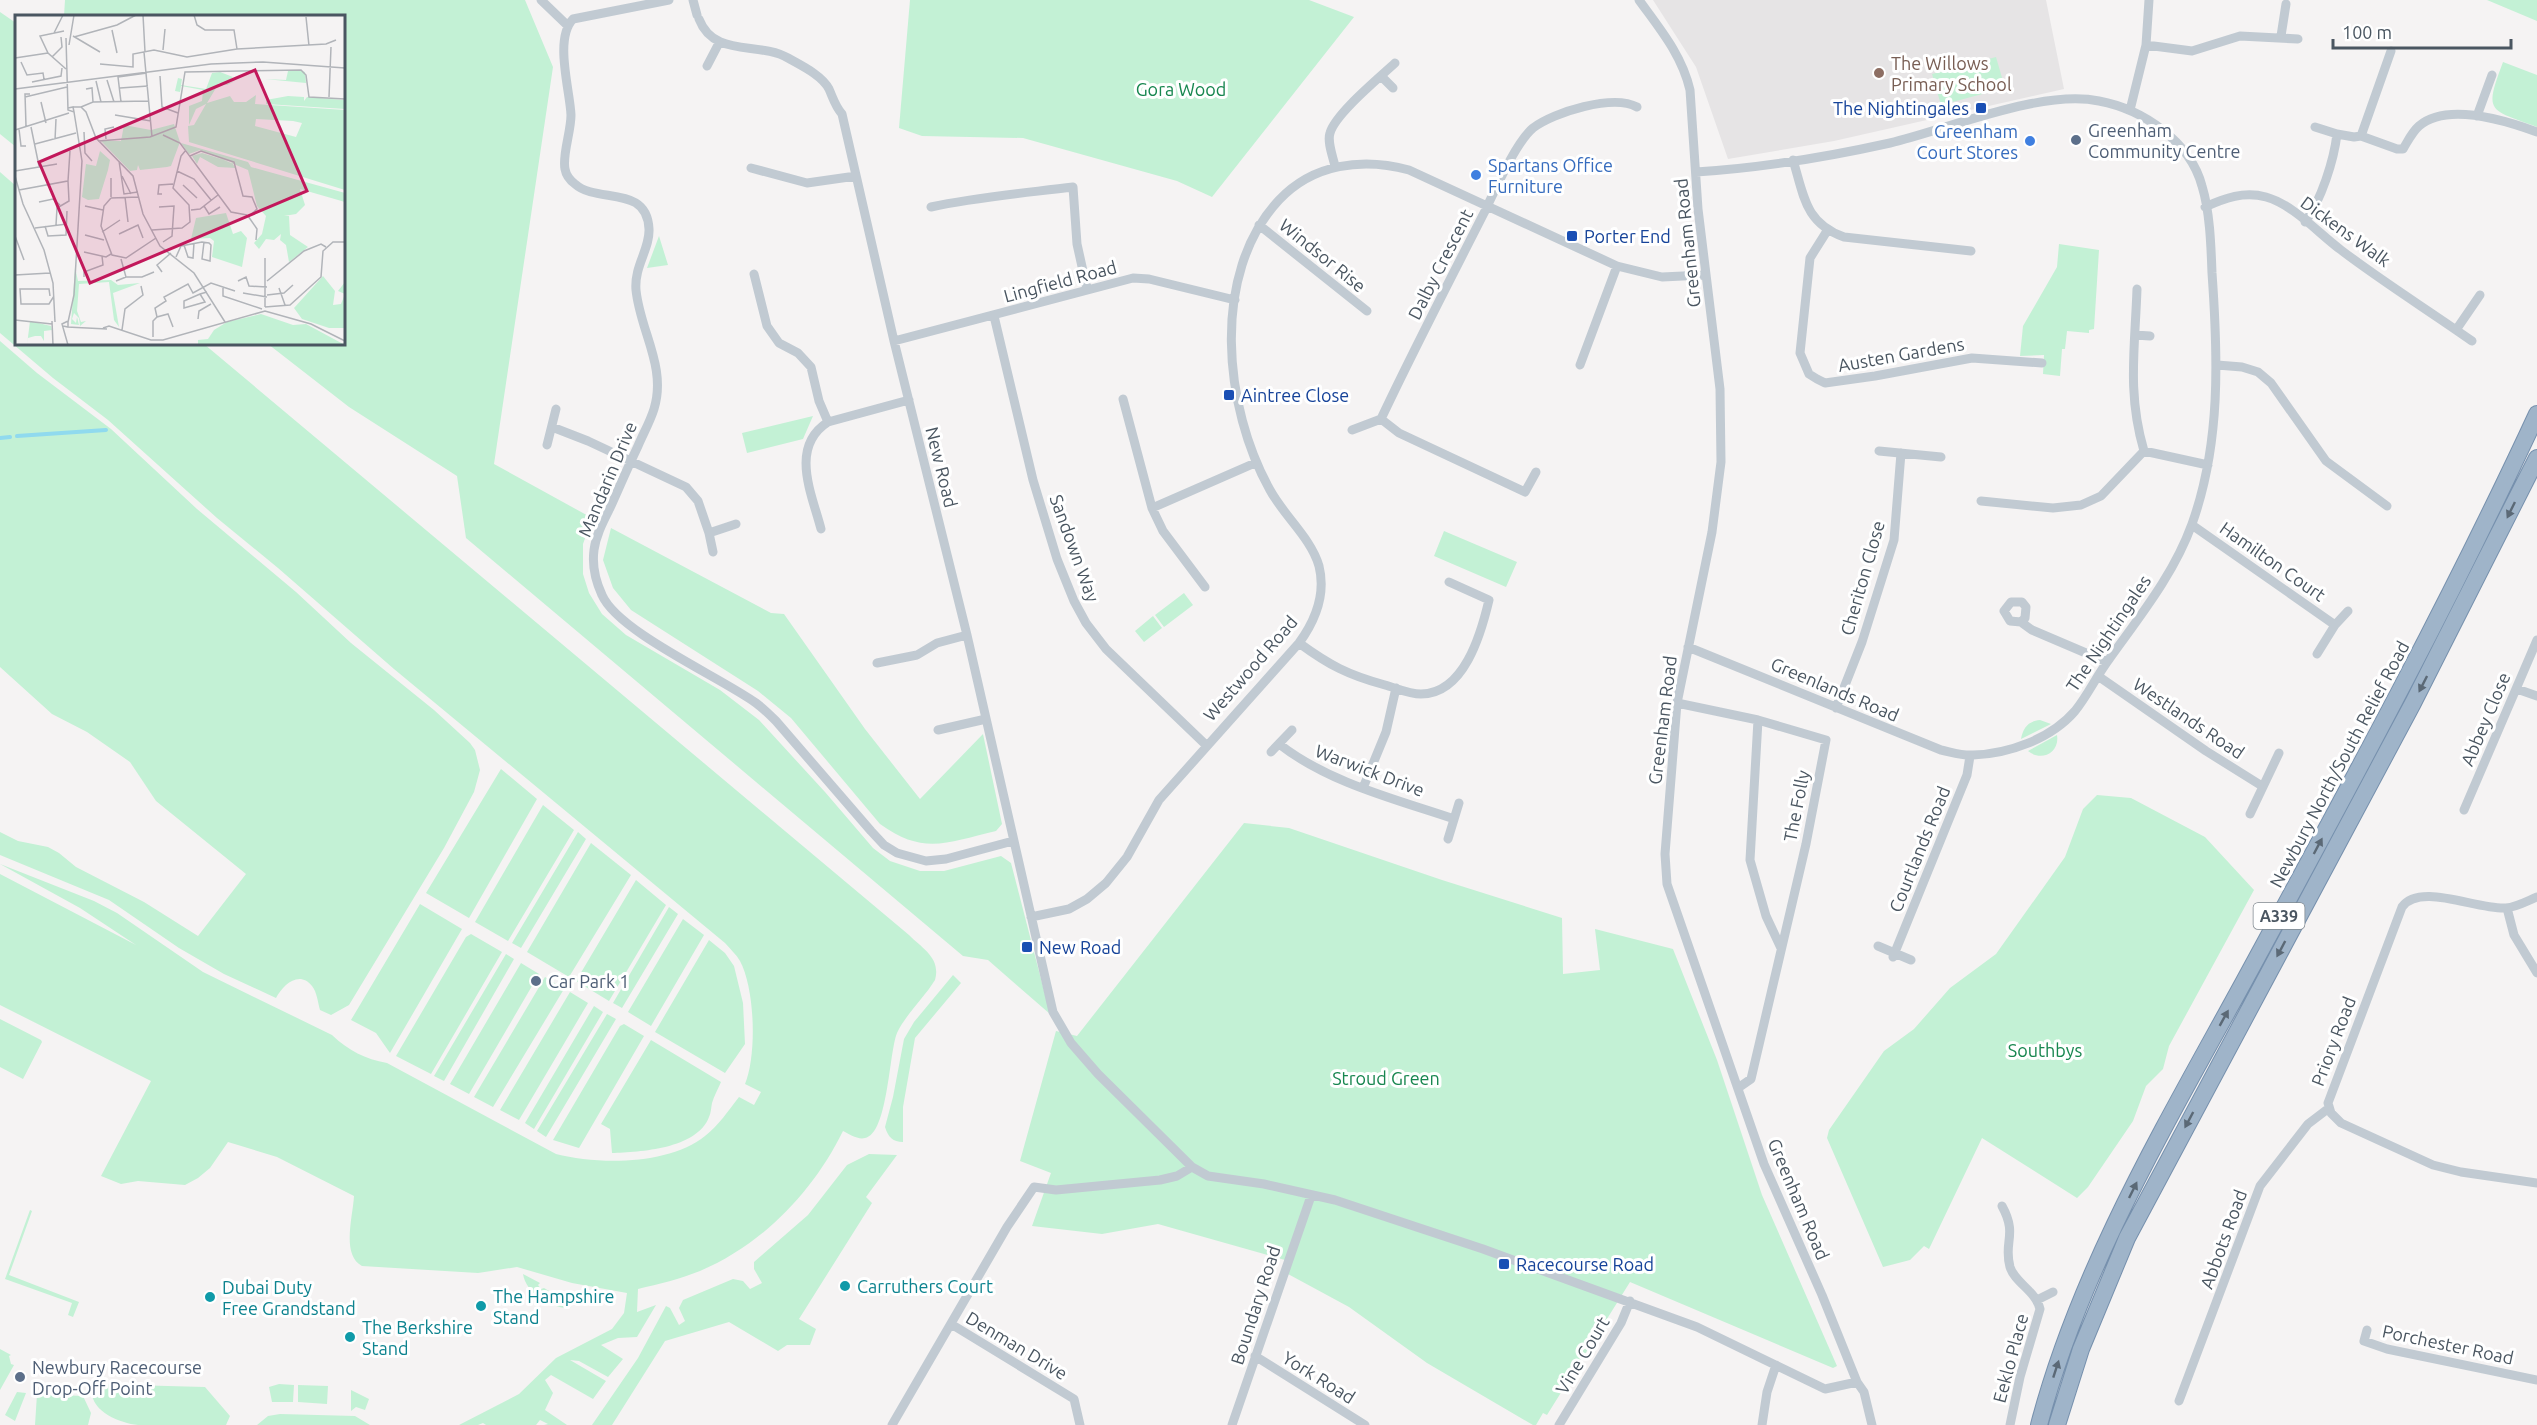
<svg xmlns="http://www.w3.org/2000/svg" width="2537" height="1425" viewBox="0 0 2537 1425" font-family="Ubuntu,sans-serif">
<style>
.education{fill:#e6e4e5}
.green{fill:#c3f1d5}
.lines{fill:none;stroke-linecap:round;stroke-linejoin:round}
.stream{stroke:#90daee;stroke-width:4}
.trunk-casing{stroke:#7690ad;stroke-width:18}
.minor{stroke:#c1cad2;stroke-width:9}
.trunk{stroke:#9fb4c9;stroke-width:16}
.oneway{fill:#5b6976}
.education-dot{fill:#8d6e63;stroke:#fff;stroke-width:2}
.transit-dot{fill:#1a4fb4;stroke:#fff;stroke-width:2}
.service-dot{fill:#5c6f8a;stroke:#fff;stroke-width:2}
.shop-dot{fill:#3f7fe0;stroke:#fff;stroke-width:2}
.culture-dot{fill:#0f9aa8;stroke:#fff;stroke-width:2}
.labels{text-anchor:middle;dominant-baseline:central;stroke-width:6;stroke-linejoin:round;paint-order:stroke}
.shield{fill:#fff;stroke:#808990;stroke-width:1.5}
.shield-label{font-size:16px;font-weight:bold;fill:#4a5661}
.education-label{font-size:18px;fill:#785e54;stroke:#fff;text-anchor:start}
.park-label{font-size:18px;fill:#17864f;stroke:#fff}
.transit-label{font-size:18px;fill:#164399;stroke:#fff;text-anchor:start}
.service-label{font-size:18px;fill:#4e5e75;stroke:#fff;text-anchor:start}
.shop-label{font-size:18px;fill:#366cbe;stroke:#fff;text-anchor:end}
.street-label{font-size:18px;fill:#4a5661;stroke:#fff}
.culture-label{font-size:18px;fill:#0d838f;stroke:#fff;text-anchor:start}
.inset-road{fill:none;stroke:#b1b4b9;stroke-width:1.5}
.view{fill:#c2185b;fill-opacity:0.15;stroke:#c2185b;stroke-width:3}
.inset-edge{fill:none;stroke:#4a5661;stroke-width:3}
</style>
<rect width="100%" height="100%" fill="#f5f3f3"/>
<path class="education" d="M1653 0H2046L2064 89 1834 141 1728 159 1696 67Z"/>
<path class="green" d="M65 0H525L553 67 494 464 592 518 583 544V574L589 593 602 614 626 635 720 690 759 720 825 792 873 848 890 861 920 871H944L1001 856 1011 863 1050 1014 988 960 963 956 466 538 457 476 349 407 268 344H344V16H64Z
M910 0H1309L1354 17 1212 197 1177 181 1023 138 922 136 899 128Z
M2487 0H2537V21Z
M0 12 16 23V147L0 134Z
M1996 57 2005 88 1941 105 1932 74Z
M2503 62 2537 75V127C2488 109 2484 113 2503 62Z
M0 172 16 186V344H204L909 935C923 949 941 958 935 980 924 998 906 1014 897 1033 889 1052 888 1134 865 1138 858 1140 849 1134 843 1131 813 1192 763 1244 700 1271 680 1279 659 1284 638 1289L637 1312 656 1305 637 1337 618 1338 601 1345 623 1359 608 1377 579 1361 570 1360 606 1381 593 1399 551 1375 545 1380 553 1393 545 1410 567 1425H544L548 1424 540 1420 536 1425H486L483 1423 478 1425H459L519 1394 556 1358 612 1329 624 1313 627 1293 572 1283 517 1267 478 1273 362 1266C341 1255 353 1216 354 1196L277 1157 228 1142 210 1168 198 1178 185 1185 138 1181 121 1184 101 1176 151 1081 0 1005V874L136 945 80 908 0 864 94 901 117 913 203 972 332 1035C349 1051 365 1059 387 1063L556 1154C599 1165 669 1165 705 1136 719 1125 728 1111 739 1097L754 1105 761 1092 745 1084C757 1055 755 989 740 961 736 954 730 949 725 943L394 669 278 568 217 518 108 420 53 378 0 333Z
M659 236 668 265 647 268Z
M2059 244 2099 250 2094 329 2089 330V333L2067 331 2065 349H2062L2060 376 2043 374 2044 355 2020 356 2023 326 2057 267Z
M0 341 37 373 111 429 197 509 296 592 351 643 434 710 470 743 475 750 480 770 474 792 444 848 349 1005 331 1015 320 1010C318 1003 317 992 312 986 299 970 283 985 276 998L224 974 179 948 109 900 0 855V832L18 841 48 847 59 853 76 867 144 902 198 936 246 874 156 801 130 762 87 732 52 714 0 667Z
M813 416 803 439 747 453 742 433Z
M611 528 771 613 784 614 865 729 920 799 983 734 1002 824 996 831C948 842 924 856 880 824L791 718 758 691 631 610 613 588 603 560Z
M1444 531 1517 562 1506 587 1434 556Z
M1184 593 1193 605 1164 627 1155 615Z
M1153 616 1162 628 1144 642 1135 631Z
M2040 720 2051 724 2021 739C2023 728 2028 721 2040 720Z
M2057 735C2060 753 2041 762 2028 751Z
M501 769 537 799 469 918 426 893Z
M2097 795 2131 798 2205 837 2254 890 2169 1046 2163 1069 2146 1086 2133 1121 2088 1187 2077 1198 1982 1138 1929 1249 1924 1246 1910 1260 1883 1267 1827 1138 1829 1130 1884 1051 1914 1029 1950 988 1996 954 2065 857 2083 809Z
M543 805 574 830 508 941 475 922Z
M1244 823 1289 828 1442 880 1562 918 1563 974 1600 970 1595 929 1673 949 1717 1060 1762 1195 1837 1366 1833 1368 1630 1282 1547 1415 1543 1413 1536 1425H1533L1427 1363 1349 1307 1288 1274 1292 1262 1158 1224 1102 1234 1032 1226 1051 1173 1020 1161 1056 1031 1077 1036Z
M578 832 586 839 521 948 512 943Z
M591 843 631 875 569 977 527 952Z
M636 880 666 905 609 1001 576 981Z
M420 904 462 929 390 1053 376 1033 351 1020Z
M669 907 678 914 622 1008 613 1003Z
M683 919 704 935 651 1026 628 1012Z
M471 934 502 952 431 1074 396 1056 466 937Z
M709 940 725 953 734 966 743 1003 745 1044 725 1073 655 1032Z
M506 954 514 959 444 1081 434 1076Z
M521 963 539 974 469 1094 450 1084Z
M953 975 961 983 915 1038 903 1107V1142C893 1142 888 1137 885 1127L893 1097 904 1039 914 1022Z
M545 977 564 989 493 1107 474 1097Z
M570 992 588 1003 519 1120 500 1110Z
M594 1006 603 1012 534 1129 525 1123Z
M607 1014 616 1019 546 1137 537 1131Z
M0 1019 41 1040 42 1042 23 1079 0 1067Z
M624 1024 644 1036 579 1148 553 1140 620 1026Z
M651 1040 721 1082C718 1089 714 1096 712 1103 711 1108 711 1113 709 1117 697 1149 640 1152 612 1153L610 1129 601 1124Z
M869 1154 897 1155 866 1197 872 1203 799 1319 816 1329 810 1345H787L778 1351 729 1322 665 1341 612 1425H592L638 1358 666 1306 670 1308 679 1325 685 1321 679 1308 683 1300 733 1279 743 1281 750 1289 762 1283 754 1269V1262L808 1215 847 1165Z
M30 1210 32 1211 9 1275 79 1302 73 1317 68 1315 72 1303 5 1279Z
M523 1274 540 1283 538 1285 541 1289 544 1288 566 1301 567 1306 571 1308C552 1309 526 1294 523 1274Z
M0 1349 11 1355 9 1356 11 1364 14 1365 0 1390Z
M93 1384 205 1387 230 1416 226 1425C197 1425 166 1425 138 1425 118 1423 85 1409 93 1384Z
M279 1384 294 1385 293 1402H272L269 1387Z
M298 1385 328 1386 327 1404 298 1402Z
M351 1390 369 1399 365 1410 356 1407 351 1411Z
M17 1392 26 1393 15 1421 5 1415Z
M37 1394 83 1396 91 1413 88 1425H35Z
M280 1414 355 1416 370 1425H257L268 1416Z"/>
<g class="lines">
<path class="stream" d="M17 436 106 430
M0 438 10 437"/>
<g class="trunk-casing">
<path id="trunk" d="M2039 1425C2082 1261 2174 1111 2254 963 2352 782 2450 602 2537 414
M2057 1425 2081 1349 2127 1238 2413 703 2537 458"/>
</g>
<path class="minor" d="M541 0 567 25
M669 0 573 19C554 39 570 90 571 115 571 132 562 155 565 169 566 175 571 181 575 184 597 204 647 184 649 229 650 249 634 266 636 290 640 331 667 367 654 409 650 422 643 434 638 446 628 467 619 488 610 508 603 522 596 535 594 550 592 565 596 582 602 595 618 632 720 677 756 703 763 708 770 715 776 721L871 831 884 845 897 853 926 861 946 859 1013 841
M693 0 697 15
M1639 0C1660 29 1682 55 1690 90L1698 209 1720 389 1721 462 1712 532 1677 703 1665 854 1667 884 1764 1164 1822 1295 1857 1382 1864 1392 1872 1425
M699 19C714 58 758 41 788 58 800 65 822 75 829 89 833 98 835 106 842 114L894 341 967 635 1053 1012 1071 1043 1098 1074 1192 1167 1208 1176 1264 1184 1335 1200 1483 1249 1697 1327 1825 1389 1857 1382
M2281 36 2286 4
M2146 45 2192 51 2240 36 2298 39
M707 66 719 43
M1381 76 1393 88
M2130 110 2146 45 2149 0
M2477 116 2492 75
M2315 127 2337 134
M2361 136 2391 51
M1793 160C1804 196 1805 223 1844 237L1971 251
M1335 166C1333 157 1327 142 1330 133 1335 114 1379 78 1395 63
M751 168 807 183 856 176
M931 207C977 197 1025 193 1073 187L1077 244 1087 289
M2205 207C2225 198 2244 191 2266 197 2294 205 2318 233 2341 250 2383 282 2428 310 2472 341
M2305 222C2321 201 2334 160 2337 134L2354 137 2361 136 2397 149H2403C2408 141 2412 132 2419 126 2447 102 2507 121 2537 132
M1259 225 1367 311
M1827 231 1810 258 1800 353 1809 374 1817 379 1825 383 1875 376 1972 358 2042 363
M754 274 767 326 779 343 798 353 811 367 819 401 828 422
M2137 289C2135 348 2127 393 2144 451
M994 316 1033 480 1057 559 1074 601 1086 623 1106 649 1206 745
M2456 330 2480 295
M2135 335 2150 336
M894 341 1133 278 1149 279 1235 300
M1580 365 1617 266
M2217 365 2242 367 2258 372 2271 383 2326 461 2387 506
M1123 399 1152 508 1163 531 1205 587
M552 427 588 441 686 487 698 501 709 533
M1352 430 1381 419
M547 445 556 409
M1879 451 1941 457
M1536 472 1525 492 1399 433 1381 419C1414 349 1450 280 1485 211 1495 190 1516 142 1533 128 1554 112 1613 94 1637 107
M1981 501 2053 508 2081 505 2101 496 2144 451 2208 465
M1152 508 1255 463
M2192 525 2335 625
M821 529C812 494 789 447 828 422L909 400
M713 552 709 533 736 524
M2021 622 2025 618 2026 607 2022 602H2011L2004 611 2010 621 2021 622 2032 630 2107 662
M1299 643C1329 665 1348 675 1385 685 1396 688 1409 694 1421 694 1464 694 1481 634 1489 600L1449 582
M1688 647 1941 750C1951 752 1963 756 1973 755 2008 754 2051 739 2075 711 2088 695 2097 675 2110 658 2140 616 2174 574 2192 524 2221 443 2218 357 2212 273 2211 246 2210 212 2202 186 2190 141 2142 109 2099 101 2041 89 1949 129 1890 143 1827 157 1761 168 1696 172
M2317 654 2335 625 2348 611
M877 663 917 655 937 643 967 635
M2098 676 2206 751 2262 786
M2517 689 2537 696
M1677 703 1758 720 1826 740 1806 844 1751 1079 1738 1088
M1836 708 1862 642 1894 540 1901 453
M1758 720 1750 860 1766 916 1781 948
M938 730 986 719
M1279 744C1329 783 1395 799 1454 819
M1271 752 1292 730
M1363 788 1386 732 1396 688
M2464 810 2537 640
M2250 814 2279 753
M1448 839 1459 803
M2537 897C2527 901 2517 907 2506 908 2477 910 2420 882 2402 907L2328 1103 2331 1113 2341 1123 2433 1165 2461 1172 2537 1183
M2507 908 2514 935 2537 973
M1031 917 1069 909 1087 899 1106 883 1127 857 1159 800 1299 643C1315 621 1326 594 1319 566 1311 538 1284 516 1270 490 1224 408 1210 274 1279 200 1313 164 1362 157 1409 170L1617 266 1662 277 1704 275
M1878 946 1911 960
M1893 957 1967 775 1970 756
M2002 1206C2018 1235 2003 1242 2010 1267 2015 1283 2036 1291 2040 1309L2020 1377 2010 1425
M2037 1300 2053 1292
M951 1324 1074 1399 1080 1425
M2367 1330 2364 1341 2387 1349 2537 1380
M1255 1356 1365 1425
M2179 1401 2260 1186 2308 1124 2329 1108
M892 1425 1007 1227 1034 1187 1056 1190 1160 1180 1177 1176 1192 1167
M1232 1425 1311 1196
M1559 1425 1621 1323 1630 1301
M1762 1425 1767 1392 1776 1365"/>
<use href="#trunk" class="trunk"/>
</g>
<defs><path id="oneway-solid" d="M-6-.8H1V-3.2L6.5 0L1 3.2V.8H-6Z" transform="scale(1.5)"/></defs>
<g class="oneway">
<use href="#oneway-solid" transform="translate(2511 510) rotate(116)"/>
<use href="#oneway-solid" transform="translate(2423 684) rotate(117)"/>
<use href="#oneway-solid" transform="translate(2318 846) rotate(-62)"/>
<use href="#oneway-solid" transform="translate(2281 949) rotate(118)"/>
<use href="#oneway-solid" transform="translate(2224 1018) rotate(-61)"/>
<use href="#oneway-solid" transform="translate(2189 1120) rotate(118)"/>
<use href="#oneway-solid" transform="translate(2133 1190) rotate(-64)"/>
<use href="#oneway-solid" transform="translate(2056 1369) rotate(-72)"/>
</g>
<circle class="education-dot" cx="1879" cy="73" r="6"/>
<g class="transit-dot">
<rect x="1975" y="102" width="12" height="12" rx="3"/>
<rect x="1566" y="230" width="12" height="12" rx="3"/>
<rect x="1223" y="389" width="12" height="12" rx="3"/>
<rect x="1021" y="941" width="12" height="12" rx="3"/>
<rect x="1498" y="1258" width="12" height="12" rx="3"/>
</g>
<g class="service-dot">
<circle cx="2076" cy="140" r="6"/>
<circle cx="536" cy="981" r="6"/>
<circle cx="20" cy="1377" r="6"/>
</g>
<g class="shop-dot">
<circle cx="2030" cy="141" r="6"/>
<circle cx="1476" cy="175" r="6"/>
</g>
<g class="culture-dot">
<circle cx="845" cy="1286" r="6"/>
<circle cx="210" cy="1297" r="6"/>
<circle cx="481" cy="1306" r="6"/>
<circle cx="350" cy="1337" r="6"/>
</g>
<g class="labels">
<rect class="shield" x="2253.5" y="903" width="51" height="26" rx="4.5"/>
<g class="shield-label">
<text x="2279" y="916">A339</text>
</g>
<g class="education-label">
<text x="1891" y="63">The Willows<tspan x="1891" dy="21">Primary School</tspan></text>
</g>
<g class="park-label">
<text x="1181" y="89">Gora Wood</text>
<text x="2045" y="1050">Southbys</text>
<text x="1386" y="1078">Stroud Green</text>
</g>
<g class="transit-label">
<text x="1969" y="108" text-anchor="end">The Nightingales</text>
<text x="1584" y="236">Porter End</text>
<text x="1241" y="395">Aintree Close</text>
<text x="1039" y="947">New Road</text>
<text x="1516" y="1264">Racecourse Road</text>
</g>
<g class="service-label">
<text x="2088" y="130">Greenham<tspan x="2088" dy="21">Community Centre</tspan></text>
<text x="548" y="981">Car Park 1</text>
<text x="32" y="1367">Newbury Racecourse<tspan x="32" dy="21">Drop-Off Point</tspan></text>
</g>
<g class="shop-label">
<text x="2018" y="131">Greenham<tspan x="2018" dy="21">Court Stores</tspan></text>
<text x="1488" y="165" text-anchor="start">Spartans Office<tspan x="1488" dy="21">Furniture</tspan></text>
</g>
<g class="street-label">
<text transform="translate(2346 231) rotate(36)">Dickens Walk</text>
<text transform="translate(1687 243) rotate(-96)">Greenham Road</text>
<text transform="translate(1323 255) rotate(39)">Windsor Rise</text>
<text transform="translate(1440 264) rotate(-63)">Dalby Crescent</text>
<text transform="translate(1060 281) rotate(-15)">Lingfield Road</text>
<text transform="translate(1901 354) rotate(-10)">Austen Gardens</text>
<text transform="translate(942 467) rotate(76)">New Road</text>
<text transform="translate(607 479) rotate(-67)">Mandarin Drive</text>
<text transform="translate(1075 548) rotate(70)">Sandown Way</text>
<text transform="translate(2273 561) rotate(35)">Hamilton Court</text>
<text transform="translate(1862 578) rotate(-74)">Cheriton Close</text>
<text transform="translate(2108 633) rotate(-56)">The Nightingales</text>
<text transform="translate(1250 668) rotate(-49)">Westwood Road</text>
<text transform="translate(1835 689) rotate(23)">Greenlands Road</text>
<text transform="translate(2189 718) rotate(34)">Westlands Road</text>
<text transform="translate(2485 719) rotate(-67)">Abbey Close</text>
<text transform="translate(1662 720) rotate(-83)">Greenham Road</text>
<text transform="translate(2339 764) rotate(-62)">Newbury North/South Relief Road</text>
<text transform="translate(1370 770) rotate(21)">Warwick Drive</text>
<text transform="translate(1796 806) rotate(-79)">The Folly</text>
<text transform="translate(1919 849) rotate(-68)">Courtlands Road</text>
<text transform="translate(2333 1041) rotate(-69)">Priory Road</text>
<text transform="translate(1799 1199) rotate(67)">Greenham Road</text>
<text transform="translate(2223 1239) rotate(-70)">Abbots Road</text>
<text transform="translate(1255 1305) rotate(-72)">Boundary Road</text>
<text transform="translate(2448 1344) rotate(12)">Porchester Road</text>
<text transform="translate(1017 1345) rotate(31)">Denman Drive</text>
<text transform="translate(1582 1355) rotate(-59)">Vine Court</text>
<text transform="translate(2010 1358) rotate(-75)">Eeklo Place</text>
<text transform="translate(1319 1377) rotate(32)">York Road</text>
</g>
<g class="culture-label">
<text x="857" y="1286">Carruthers Court</text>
<text x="222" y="1287">Dubai Duty<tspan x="222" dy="21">Free Grandstand</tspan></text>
<text x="493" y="1296">The Hampshire<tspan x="493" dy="21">Stand</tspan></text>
<text x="362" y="1327">The Berkshire<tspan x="362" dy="21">Stand</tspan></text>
</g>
</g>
<g transform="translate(15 15)">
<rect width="330" height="330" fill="#f5f3f3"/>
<path d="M284 55 290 57 291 68 250 64 271 65 273 56ZM205 57 218 62 211 69 220 66 212 70 204 68 192 88 215 81 219 87H231L241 80 240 89 330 95V175L174 127 173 111 179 110 191 89 181 94 174 110V91L187 86 188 75 166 71 165 77 160 76 163 63 167 64 166 70 191 74 197 58ZM241 104 278 106 287 108 281 122 240 111ZM273 81 289 82V86L292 82 329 85 330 94 251 89V85ZM159 109 165 127 156 151 152 152 125 155 123 150 122 155 115 156 86 126H106L109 110 136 115ZM166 128 233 147 236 152 330 178V187L285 174 290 190 281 199 269 201H274L275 220 293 232 274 247 271 230 265 225 266 219 259 225 251 224 244 234 239 228 247 219 251 201 242 191 233 155 185 135 174 139ZM85 136 95 145 93 155 84 184 73 185 67 182 71 149 81 151ZM187 138 216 147 221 153 203 152 185 142 182 149 177 141ZM211 198 218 219 226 216 232 223 227 252 197 242 199 226 195 223 176 224 181 203ZM60 252 63 266 96 265 103 270 125 268 98 278 104 312 99 305 94 267 64 269 62 296 66 307 71 306 65 311 64 303 59 298 57 304 61 308 62 302 64 310 56 309ZM308 261 320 276 318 290 326 289 330 279 323 276 330 267V313H314L287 304 279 293ZM246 299 278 310 291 309 330 330H183V325L193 324 199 315 212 307ZM15 306 36 311 37 315 29 316V326L26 321H20L13 323 12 330Z" fill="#c3f1d5" fill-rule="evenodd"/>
<path class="inset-road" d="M128 0 130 37M179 0 182 10 190 15H219L222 34M291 2 294 31M97 15 102 38M49 16 25 21 33 38 51 54M39 18 48 0M58 21 85 37M59 22 102 10 121 0M51 23 53 95 59 97 58 92 53 93M54 30 59 0M148 35 150 14M129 37 137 122M37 42 47 32 46 22M0 43 33 38M6 47 12 60 28 58 29 64M85 49 118 52V39L139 35 172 42 222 34 311 29 321 25M145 61 147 92 163 98M92 65 99 87M81 66 86 87M17 67 46 61 47 53M105 73 133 71M0 74 196 49 248 47 330 53M71 74 77 73 78 87M10 82 52 72M314 82 316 32M26 87 31 108M106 87 103 62 132 58M58 92H66L71 97 81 123 118 161 128 199 145 231 179 258 210 307M66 92 78 87 134 86M100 100 136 106M11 111 10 79H15M16 112 24 151M4 114 6 131H11M0 115 54 98M69 117 70 138 77 146M148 120 165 128 216 197 232 200M91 124 90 114 99 112M40 125 41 104M83 126 135 122 161 112 170 57 286 55 291 60 294 82 330 84M20 129 61 118M175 141 186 136 219 147 228 181 237 182 242 194 233 202M104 146 109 179 123 177M0 156 42 149M162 156 179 164 196 185M0 161 8 189 29 235 38 268 40 307M107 161 116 179M96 163V182M53 166 55 136M168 170 182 183M4 175 53 166 54 186 42 193 41 210M147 179H143L144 170 158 169M110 182 113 207M96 183 89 191 86 211 97 240 111 243 141 223M96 183 124 182M24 187 38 184 45 190M70 191 88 195M189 191 194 199 205 192M144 192 159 191 157 221 148 227M176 195 185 194 203 180M233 201 242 214 241 225M30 211 33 221 51 220 52 196M20 213 52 209M137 215 167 213 175 207 174 190 158 173 166 141 171 135M87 217 105 205M104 219 123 210 128 223M70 220 89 225M0 221 9 245M169 230 173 242 178 243 179 228M69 237 91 242 96 239M161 242 166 231 187 227 194 228 196 230 195 246 187 244 189 227M147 257 142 250 156 238M0 260 35 258M69 262V257L88 250 87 241M111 262H127L139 257M101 266 111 262 106 244M223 266 231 262 234 271 252 272M252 266 289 236 306 229 311 232M208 273V281L247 294M264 273 270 290M228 278 252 282M185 279 190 287 169 293V286L185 279 192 277M252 280 269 278 278 270M35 281 34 274H5L6 289H34L39 281M250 292 275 290 306 262 308 236 318 227H330M250 292V243M142 302 140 293 151 286 149 282 173 269 178 278 196 268 220 276M183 304 184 296 196 289M0 305 37 309M37 306 38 330M53 307 59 280 67 146 59 97M48 311 53 312V306L47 309 53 330M52 312 92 314M88 313 94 311 136 325H148L250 296 296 309 330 326M107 315 110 294 128 280 126 271M138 322V306L142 302 153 299 158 312"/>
<path class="view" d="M240 55 292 176 75 268 24 147Z"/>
<rect width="330" height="330" class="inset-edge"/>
</g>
<path d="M2333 39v9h178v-9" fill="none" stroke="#4a5661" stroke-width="3"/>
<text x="2342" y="39" font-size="18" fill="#4a5661" stroke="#ffffff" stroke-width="4.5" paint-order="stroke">100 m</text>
</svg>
